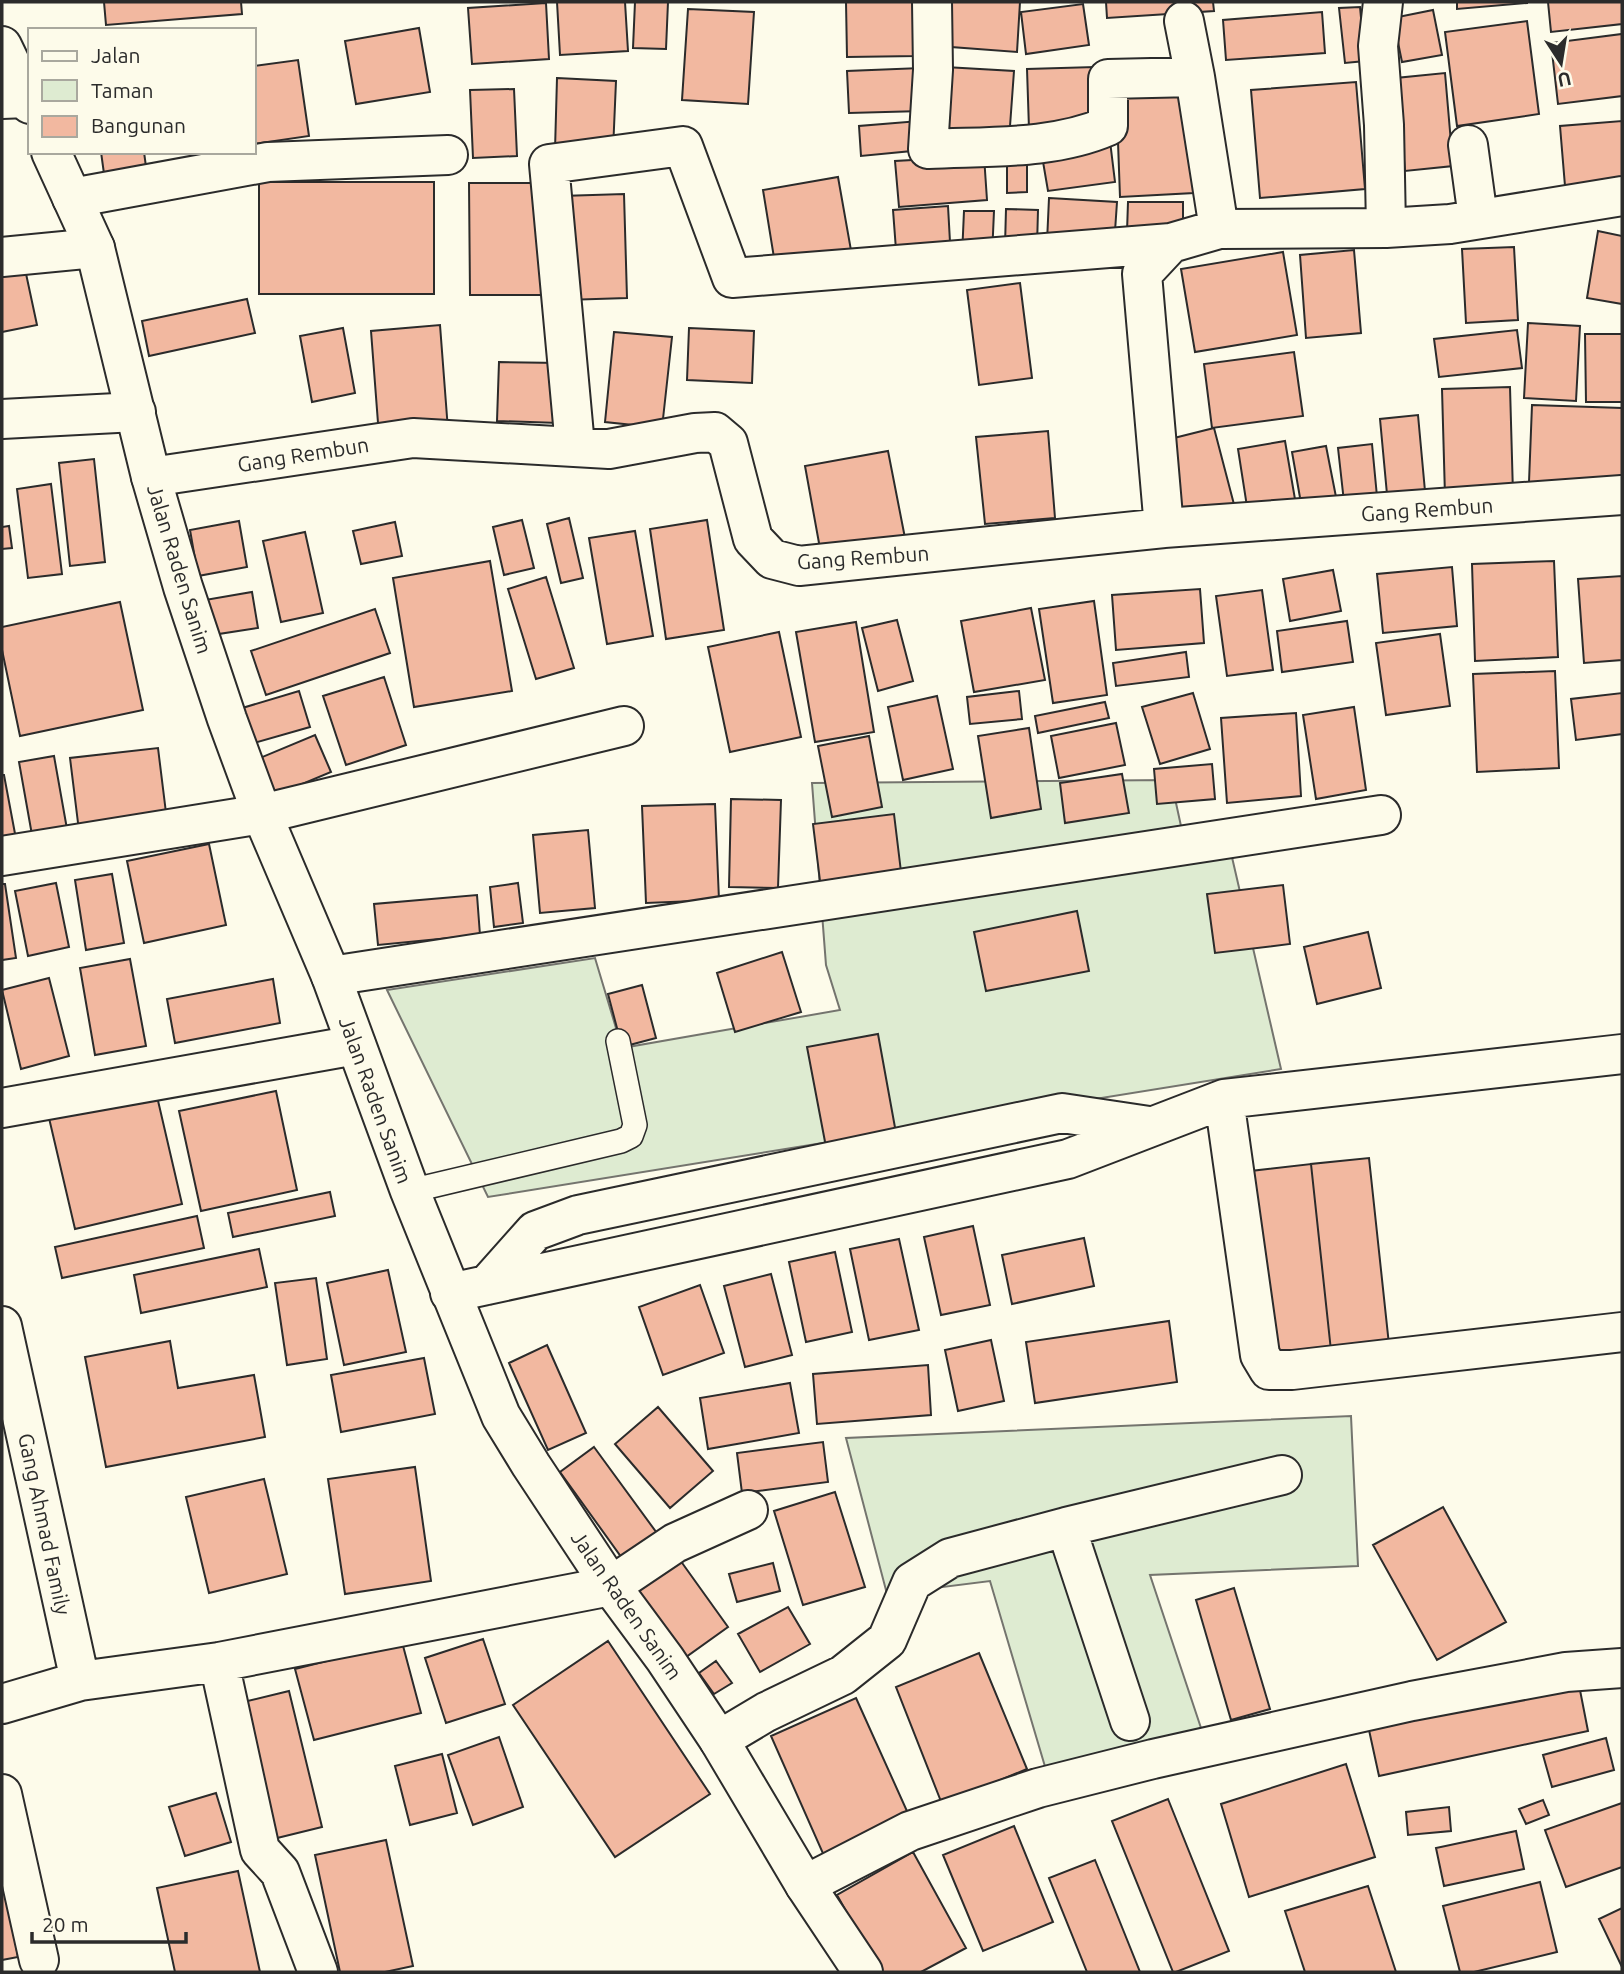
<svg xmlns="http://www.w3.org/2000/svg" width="1624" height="1974" viewBox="0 0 1624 1974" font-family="Ubuntu,sans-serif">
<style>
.green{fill:#deebd1;stroke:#74746e;stroke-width:2}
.building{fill:#f2b8a0;stroke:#2b2b2b;stroke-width:2}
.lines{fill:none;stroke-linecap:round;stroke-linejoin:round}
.service-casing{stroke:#2b2b2b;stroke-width:26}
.minor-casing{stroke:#2b2b2b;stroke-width:42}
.tertiary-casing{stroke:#2b2b2b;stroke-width:42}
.service{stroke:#fdfbea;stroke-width:23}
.minor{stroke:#fdfbea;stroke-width:38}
.tertiary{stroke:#fdfbea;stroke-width:38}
.labels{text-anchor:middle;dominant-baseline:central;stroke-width:5;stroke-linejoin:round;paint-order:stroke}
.street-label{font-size:21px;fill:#2b2b2b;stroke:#fdfbea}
</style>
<rect width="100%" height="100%" fill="#fdfbea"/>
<path class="green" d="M1171 780 1186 849 1228 840 1281 1069 488 1197 387 990 595 958 622 1048 840 1010 826 965 812 783Z
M1351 1416 1358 1566 1150 1575 1206 1743 1049 1780 990 1581 887 1594 846 1438Z"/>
<path class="building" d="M104 2H241L242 14 106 25Z
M557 2H625L628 51 560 55Z
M635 2H668L666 49 633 48Z
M846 2H916L917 56 847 57Z
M941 2H1020L1017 52 938 46Z
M1106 2H1213L1214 11 1107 18Z
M1457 2H1527V3L1457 9Z
M1548 2H1622V24L1551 32Z
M546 3 549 59 472 64 468 8Z
M1083 4 1089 45 1026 54 1021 12Z
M1360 7 1365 61 1345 63 1339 8Z
M688 9 754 12 748 104 682 100Z
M1433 10 1442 55 1402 62 1393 18Z
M1322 12 1325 53 1226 60 1223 20Z
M1527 21 1539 114 1457 126 1445 32Z
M419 28 430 92 356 104 345 41Z
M1622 34V96L1558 104 1551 43Z
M298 60 309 136 254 144V66Z
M945 67 1014 71 1009 140 940 135Z
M1095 67 1097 126 1029 129 1027 69Z
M921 68 922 111 849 113 847 71Z
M1445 73 1453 166 1405 171 1396 78Z
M557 78 616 81 613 151 555 150Z
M1356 82 1365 189 1260 198 1251 90Z
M1190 85 1194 193 1120 197 1116 87Z
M514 89 517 156 473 158 470 90Z
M919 121 922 150 861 156 859 126Z
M1622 121V181L1565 186 1560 126Z
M1110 141 1115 182 1048 191 1041 150Z
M101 152H144L147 174 105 181Z
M984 156 987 200 899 207 895 161Z
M1007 159H1027V192L1007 193Z
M838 177 852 256 776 270 763 190Z
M259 182H434V294H259Z
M469 183H548V295H470Z
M624 194 627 298 565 300 561 196Z
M1049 198 1117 202 1114 246 1047 242Z
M1128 202H1183V231L1127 232Z
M948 206 951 260 897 263 893 210Z
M1006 209 1038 210 1037 247 1005 246Z
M964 211H994L992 256H962Z
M1598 231 1622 236V304L1587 298Z
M1514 247 1518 320 1466 323 1462 249Z
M1354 250 1361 333 1306 338 1300 255Z
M1283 252 1297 335 1195 352 1181 269Z
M25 269 37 325 2 332V273Z
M1020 283 1032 378 979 385 967 290Z
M247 299 255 333 149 356 142 321Z
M1528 323 1580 326 1576 401 1524 398Z
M440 325 448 430 379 436 371 331Z
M343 328 355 393 312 402 300 336Z
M689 328 754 331 752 383 687 380Z
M1517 330 1522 368 1439 377 1434 339Z
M614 332 672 337 662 428 605 422Z
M1585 334H1622V402H1586Z
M1294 352 1303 416 1212 428 1204 364Z
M499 362 560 363 559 423 497 421Z
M1510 387 1513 494 1445 496 1442 389Z
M1532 405 1622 408V485L1529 482Z
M1418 415 1426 502 1388 505 1380 419Z
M1214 428 1236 512 1184 526 1162 441Z
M1048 431 1055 518 985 524 976 437Z
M1285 441 1296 505 1248 513 1238 449Z
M1372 444 1378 507 1345 511 1338 448Z
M1326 446 1337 502 1302 509 1292 452Z
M888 451 905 538 821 554 805 466Z
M94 459 105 562 70 566 59 463Z
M51 484 62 574 28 578 17 489Z
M569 518 583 578 561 583 547 524Z
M522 520 534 568 504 575 493 527Z
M707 520 724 630 666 639 650 529Z
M239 521 247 567 198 576 190 530Z
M395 522 402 556 361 564 353 531Z
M9 526 12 548 2 549V527Z
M635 531 653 636 607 644 589 538Z
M305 532 323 613 281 622 263 541Z
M490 561 512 691 414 707 393 578Z
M1554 561 1558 657 1475 661 1472 564Z
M1452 567 1457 626 1383 633 1377 574Z
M1333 570 1341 611 1290 621 1283 579Z
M1622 576V660L1584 663 1578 579Z
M546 577 574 668 536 679 508 589Z
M1200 589 1204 643 1116 650 1112 595Z
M1262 590 1273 670 1227 676 1216 596Z
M252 592 258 628 212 635 205 600Z
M1094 601 1107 695 1053 703 1039 609Z
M120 602 143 710 20 736 2 650V627Z
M1031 608 1045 680 974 692 961 621Z
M375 609 390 653 266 695 251 651Z
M897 620 913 681 878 691 862 628Z
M1347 621 1353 662 1282 672 1277 631Z
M856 622 874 732 815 742 796 632Z
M779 632 801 737 730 752 708 647Z
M1440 634 1450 706 1386 715 1376 643Z
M1186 652 1189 677 1116 686 1113 663Z
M1555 671 1559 768 1477 772 1473 674Z
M384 677 406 745 346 765 323 696Z
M299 691 310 727 240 747 229 712Z
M1019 691 1022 719 970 724 967 697Z
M1193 693 1210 749 1160 764 1142 707Z
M1622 693V734L1576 740 1571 699Z
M937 696 953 769 903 780 888 707Z
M1105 702 1109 718 1038 733 1035 716Z
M1354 707 1366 790 1316 799 1303 715Z
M1296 713 1301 796 1227 803 1221 718Z
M1116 723 1125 765 1059 778 1051 736Z
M1029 728 1041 809 991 818 978 736Z
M315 735 331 772 264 800 248 763Z
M869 736 882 807 832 817 818 746Z
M158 748 168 829 80 839 70 758Z
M54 756 67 829 32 835 19 762Z
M1212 764 1215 799 1157 804 1154 769Z
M1122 774 1129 813 1065 823 1060 783Z
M2 775H4L16 839 2 841Z
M731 799 781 800 778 888 729 887Z
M715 804 719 900 646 903 642 806Z
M894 814 902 880 821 889 813 824Z
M588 830 595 908 540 913 533 835Z
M209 844 226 925 144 943 127 861Z
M112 874 124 943 86 950 75 880Z
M56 883 69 947 28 956 15 891Z
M518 883 523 923 494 927 490 887Z
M2 884H5L16 958 2 960Z
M1283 885 1290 944 1215 953 1207 894Z
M477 895 480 935 378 945 374 904Z
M1077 911 1089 971 986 991 974 932Z
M1368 932 1381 988 1317 1004 1304 947Z
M782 952 801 1012 735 1032 717 973Z
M130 959 146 1046 95 1055 80 968Z
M49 978 69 1056 21 1069 2 990Z
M273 979 280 1023 175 1043 167 999Z
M642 985 656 1038 622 1047 608 994Z
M878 1034 896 1133 826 1147 807 1047Z
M276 1091 297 1190 201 1211 179 1111Z
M156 1092 182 1204 75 1229 49 1118Z
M1369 1158 1390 1354 1332 1360 1311 1164Z
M1311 1164 1332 1360 1272 1367 1251 1171Z
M330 1192 335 1216 233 1237 228 1213Z
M197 1216 204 1248 62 1278 55 1247Z
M973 1226 990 1305 941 1315 924 1237Z
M1084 1238 1094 1286 1012 1304 1002 1255Z
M899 1239 919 1330 869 1340 850 1249Z
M259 1249 267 1287 141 1313 134 1275Z
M835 1252 852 1332 806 1342 789 1262Z
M388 1270 406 1352 344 1365 327 1283Z
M771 1274 792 1355 745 1367 724 1286Z
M316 1278 327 1359 287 1365 275 1283Z
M700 1285 724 1353 663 1375 639 1307Z
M1169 1321 1177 1382 1035 1403 1026 1342Z
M991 1340 1004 1401 958 1411 945 1350Z
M170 1341 178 1388 254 1375 265 1437 106 1467 85 1357Z
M547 1345 586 1433 548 1450 509 1363Z
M424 1358 435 1414 341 1432 331 1375Z
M928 1365 931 1415 817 1424 813 1374Z
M790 1383 799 1433 708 1449 700 1398Z
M658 1407 713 1471 670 1508 615 1444Z
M823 1442 828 1482 742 1493 737 1453Z
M594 1447 662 1540 627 1565 560 1472Z
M415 1467 431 1581 345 1594 328 1479Z
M264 1479 287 1574 209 1593 186 1497Z
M835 1492 865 1587 803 1605 774 1511Z
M1443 1507 1506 1622 1437 1660 1373 1545Z
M680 1560 728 1627 686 1657 637 1589Z
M773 1563 780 1591 737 1602 729 1574Z
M1234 1588 1270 1709 1231 1720 1196 1600Z
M788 1607 810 1644 760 1672 738 1634Z
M483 1639 505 1704 446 1723 425 1658Z
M608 1641 710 1794 615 1857 513 1705Z
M402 1642 421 1713 314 1740 295 1669Z
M979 1653 1027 1769 942 1804 896 1687Z
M716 1661 732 1683 714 1694 699 1673Z
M1579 1685 1588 1731 1379 1776 1369 1730Z
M289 1691 322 1827 269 1840 235 1704Z
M856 1698 911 1820 825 1858 771 1736Z
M499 1737 523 1807 473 1825 448 1755Z
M1606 1738 1614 1770 1552 1787 1543 1755Z
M442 1754 457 1813 410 1825 395 1766Z
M1346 1764 1375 1857 1249 1897 1221 1804Z
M216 1793 231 1842 185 1856 169 1807Z
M1168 1799 1229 1951 1176 1972H1173L1112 1821Z
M1543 1800 1549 1815 1526 1824 1519 1809Z
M1622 1803V1867L1566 1887 1545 1830Z
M1449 1807 1451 1831 1408 1835 1406 1812Z
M1014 1826 1053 1922 983 1951 943 1855Z
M1516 1831 1524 1869 1444 1886 1436 1848Z
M386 1840 413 1966 385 1972H340L315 1855Z
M913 1852 966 1948 921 1972H880L837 1895Z
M1095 1860 1140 1972H1087L1049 1878Z
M238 1871 260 1972H175L157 1888Z
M1540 1882 1557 1952 1474 1972H1460L1443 1906Z
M2 1883H5L18 1957 2 1960Z
M1368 1886 1396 1972H1305L1285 1911Z
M1622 1908V1967L1599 1919Z"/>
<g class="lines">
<g class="service-casing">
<path id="service" d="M410 1191 621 1141 631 1136 635 1125 618 1041"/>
</g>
<g class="minor-casing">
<path id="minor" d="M932 2 933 70 928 149C988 146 1053 150 1108 126V79L1195 77 1219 229
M1383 2 1378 46 1384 125 1386 228
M1184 21 1195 77
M2 99 27 98
M1468 145 1478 218
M72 198 268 162 448 155
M2 257 95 248
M2 419 136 412
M575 446 549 164 683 146 732 278 1171 243 1219 229 1386 228 1450 224 1622 196
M151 477 413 438 609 449 695 433 715 432 728 443 753 539 772 559 799 566 1164 528 1622 495
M1164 528 1142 274 1171 243
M2 856 262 814 624 726
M331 976 1381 815
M1224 1099 1260 1355 1269 1370H1292L1622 1332
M2 1108 356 1045
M487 1285 535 1231 578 1215 1062 1113 1149 1126
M450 1293 1068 1159 1224 1099 1622 1054
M2 1326 80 1681
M1066 1527 1130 1721
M219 1662 260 1850 280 1872 318 1972
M2 1704 80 1681 219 1662 611 1586 675 1543 748 1510
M719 1740 766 1712 843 1675 887 1640 912 1582 950 1558 1066 1527 1282 1475
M2 1794 39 1960
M805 1885 910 1831 1038 1788 1153 1759 1412 1701 1566 1672 1622 1668"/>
</g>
<g class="tertiary-casing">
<path id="tertiary" d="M2 46 30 104
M51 152 95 248 151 477 183 587 227 719 262 814 331 976 410 1191 501 1416 531 1465 611 1586 665 1659 719 1740 805 1885 863 1972"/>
</g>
<use href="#service" class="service"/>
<use href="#minor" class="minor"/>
<use href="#tertiary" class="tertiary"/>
</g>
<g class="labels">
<g class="street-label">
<text transform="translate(303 454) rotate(-9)">Gang Rembun</text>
<text transform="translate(1427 509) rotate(-4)">Gang Rembun</text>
<text transform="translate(863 557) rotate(-4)">Gang Rembun</text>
<text transform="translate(180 569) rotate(73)">Jalan Raden Sanim</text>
<text transform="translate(376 1100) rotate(70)">Jalan Raden Sanim</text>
<text transform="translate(45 1524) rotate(78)">Gang Ahmad Family</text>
<text transform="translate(627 1605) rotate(55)">Jalan Raden Sanim</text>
</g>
</g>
<rect width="1624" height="1974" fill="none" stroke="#2b2b2b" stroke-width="7"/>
<rect x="28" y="28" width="228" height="126" fill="#fdfbea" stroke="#a9a89e" stroke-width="2"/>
<rect x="42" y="51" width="35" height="10" fill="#fdfbea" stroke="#a9a89e" stroke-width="2"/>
<text x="91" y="63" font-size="21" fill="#2b2b2b">Jalan</text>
<rect x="42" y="80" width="35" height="21" fill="#deebd1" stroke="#a9a89e" stroke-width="2"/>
<text x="91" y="98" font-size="21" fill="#2b2b2b">Taman</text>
<rect x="42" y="116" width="35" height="21" fill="#f2b8a0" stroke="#a9a89e" stroke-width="2"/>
<text x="91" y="133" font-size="21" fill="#2b2b2b">Bangunan</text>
<g transform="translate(1561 63) rotate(168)" stroke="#fdfbea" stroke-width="5" paint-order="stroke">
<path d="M0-5L12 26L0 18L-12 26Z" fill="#2b2b2b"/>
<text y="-10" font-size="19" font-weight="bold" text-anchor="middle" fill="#2b2b2b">U</text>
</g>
<path d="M32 1932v10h154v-10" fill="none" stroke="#2b2b2b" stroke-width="3.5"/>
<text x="42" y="1932" font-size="21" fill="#2b2b2b" stroke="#fdfbea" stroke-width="5" paint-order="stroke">20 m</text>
</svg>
